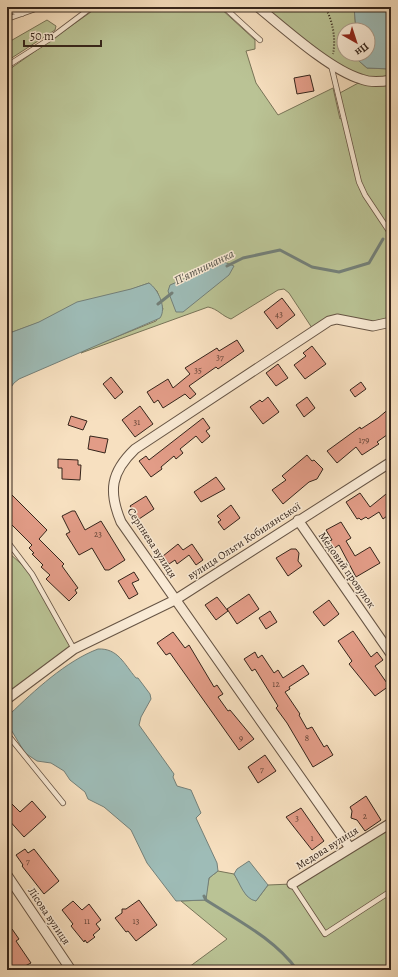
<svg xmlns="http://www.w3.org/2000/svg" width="398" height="977" viewBox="0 0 398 977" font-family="Alegreya,serif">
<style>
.green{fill:#bac395;stroke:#787458}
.water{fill:#9ebcb7;stroke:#748079}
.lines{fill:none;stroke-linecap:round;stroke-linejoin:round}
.stream{stroke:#748079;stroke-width:3}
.building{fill:#e29c87;stroke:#35251b}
.service-casing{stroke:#665444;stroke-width:6}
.minor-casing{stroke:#665444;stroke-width:11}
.path{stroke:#35251b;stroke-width:2;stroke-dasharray:1 2;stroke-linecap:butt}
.service{stroke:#faebd6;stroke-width:4.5}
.minor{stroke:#faebd6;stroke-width:9}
.labels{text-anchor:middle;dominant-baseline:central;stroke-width:3;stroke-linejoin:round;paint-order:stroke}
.number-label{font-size:9px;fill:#604336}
.street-label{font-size:11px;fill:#35251b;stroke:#faebd6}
.water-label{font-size:12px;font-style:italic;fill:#54524a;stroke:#faebd6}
</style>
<rect width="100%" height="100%" fill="#f7e0c0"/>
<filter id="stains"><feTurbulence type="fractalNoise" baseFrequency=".005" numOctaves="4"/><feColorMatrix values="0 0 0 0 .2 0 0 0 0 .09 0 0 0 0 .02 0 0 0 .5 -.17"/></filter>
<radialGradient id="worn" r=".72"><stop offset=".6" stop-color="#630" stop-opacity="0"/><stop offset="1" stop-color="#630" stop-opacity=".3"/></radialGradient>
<path class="green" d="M98 7H219L255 40V49L246 51 256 83 278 115 333 88 340 119 344 117 338 94 362 81 332 61 261 7H354L356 30H344V54H358L359 61 367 68 391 69V322L380 325 337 319 314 331 289 293 284 289 278 290 231 319C222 316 218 309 208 307L81 353 91 347 156 321 163 309 157 291 149 283 7 334V71Z
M47 20 56 26 55 30 7 61V43Z
M7 551 32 574 74 649 12 696 7 690Z
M391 823V970H185L227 939 181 901 205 900 209 878 218 871 234 874 247 896 256 901 268 885 292 884Z"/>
<path class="water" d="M354 7H391V69L367 68 359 61 358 54H368V30H356Z
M224 262 234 266 229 275 183 312H176L168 291 170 285Z
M149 283C158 289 167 308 160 318L19 379 14 383 7 393V334L39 322 77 302 131 289Z
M98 649C118 648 124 664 136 678H138L150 694 151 699 141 717 139 725 174 774 173 777 177 786 191 790 201 813 196 818 217 863 218 871 209 878 206 900 176 901 147 863 131 830 104 807 88 799 85 792 70 780 64 771 51 763 37 761 25 753 10 728V714C34 691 66 661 98 649Z
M249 861 268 885 256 901C244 899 240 883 234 874L237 869Z"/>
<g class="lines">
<path class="stream" d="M227 266 243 258 280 250 312 267 339 272 369 263 383 239
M158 304 172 293
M204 896 206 900C237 920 275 939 297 970"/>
</g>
<path class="building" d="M310 75 314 91 297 94 294 78Z
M282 298 295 315 277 329 264 312Z
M237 340 244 351 218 369 216 367 189 386 196 394 190 399 185 394 163 408 158 400 154 403 147 392 168 379 173 388 190 374 185 368 217 348 219 351Z
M312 346 326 364 305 379 294 365 306 356 303 353Z
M278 364 288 378 276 386 266 373Z
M111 377 123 392 115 399 103 384Z
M361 382 366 389 355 397 350 390Z
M268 397 279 412 263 424 250 407 260 400 262 402Z
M307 397 315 408 304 417 296 405Z
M140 406 153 424 135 437 122 420Z
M391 407V432L377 442 379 444 362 455 356 447 337 463 327 451 360 427 361 429 378 418Z
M71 416 87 421 83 430 68 425Z
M203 418 210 428 206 431 210 436 202 443 196 436 180 449 183 453 176 459 174 456 161 467 162 469 151 477 139 461 146 456 149 460Z
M90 436 108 439 105 453 88 449Z
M307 455 312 461 314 460 323 469 317 479 309 482 283 504 272 490 286 480 282 476Z
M58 459 78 460V465H81L80 480 62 479V468H58Z
M216 477 225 489 201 502 194 492Z
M7 490 47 530 39 539 64 564 62 566 78 588 75 590 77 593 69 601 46 579 50 575 41 567 43 565 32 554 34 553 29 548 32 545 7 520Z
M391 490V513L383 519 379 512 368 519 366 517 361 520 359 518 357 519 346 502 360 493 370 507Z
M146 496 154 509 139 519 130 506Z
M231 505 240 518 224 530 218 522 221 520 217 516Z
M72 511H75L85 530 101 521 125 560 109 570H105L92 548 79 555 66 534 70 532 62 516Z
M341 522 351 538 346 541 355 556 370 547 380 563 356 577 339 545 333 549 329 541 332 540 326 530Z
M178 544 183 550 192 544 203 560 196 565 189 555 177 564 175 560 169 564 163 556Z
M291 549H296L299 553 298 561 302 566 288 576 276 558Z
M134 572 139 580 132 583 138 594 129 599 118 581Z
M249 594 259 609 237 624 227 609Z
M217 597 228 611 216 620 205 605Z
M329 600 339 614 324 626 313 612Z
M270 611 277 622 266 629 259 618Z
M353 631 371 657 377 652 383 660 375 666 389 686 375 696 349 664 352 661 338 641Z
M173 632 185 648 189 645 214 687 217 685 223 694 218 697 228 711 230 710 254 739 239 750 170 653 166 655 157 643Z
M255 652 258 658 262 655 274 673 278 670 283 678 303 665 309 674 289 687 290 689 285 692 300 714 299 715 307 729 312 727 324 747 327 745 333 755 313 767 287 723 276 708 278 706 255 669 252 671 244 659Z
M265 755 276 771 258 783 248 767Z
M366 796 381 820 365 831 357 820 351 818 352 811 350 807Z
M7 799 20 812 32 801 46 817 24 837 7 818Z
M301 808 324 841 312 850 286 817Z
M25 849 28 853 34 849 59 881 44 894 22 866 23 865 16 855Z
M139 900 157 925 136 941 128 931 126 932 115 918 122 913V909H126Z
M73 901 82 910 89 904 101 920 96 924 100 929 93 935 95 937 87 943 85 940 84 942 71 926 73 924 62 910Z
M12 929 19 939 16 941 31 963 25 966 28 970H14L7 959V933Z"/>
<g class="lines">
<g class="service-casing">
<path id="service" d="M224 7 260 40
M7 9 22 14
M7 19 41 7
M331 65 359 182 365 195 391 234
M7 66 48 40 92 7
M7 541 32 574 74 649
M7 734 63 803
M292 884 325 934 391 891"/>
</g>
<g class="minor-casing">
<path id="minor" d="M258 7C284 28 330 70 361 79 371 83 381 82 391 80
M298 520 391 654
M7 699 74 649 175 600 391 462
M350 848 121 522C108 491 111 472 135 449L329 321 337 319 373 326 391 322
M7 875 71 970
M292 884 391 823"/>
</g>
<path class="path" d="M325 7C333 21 336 39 333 54"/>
<use href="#service" class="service"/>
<use href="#minor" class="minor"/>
</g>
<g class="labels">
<g class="number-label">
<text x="279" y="314">43</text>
<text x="220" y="357">37</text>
<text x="198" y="370">35</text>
<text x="137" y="422">31</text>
<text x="364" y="440">179</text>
<text x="98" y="534">23</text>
<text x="276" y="684">12</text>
<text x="241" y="738">9</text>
<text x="307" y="738">8</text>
<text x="262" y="769">7</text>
<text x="365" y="816">2</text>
<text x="297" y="818">3</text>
<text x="312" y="838">1</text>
<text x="28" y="861">7</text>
<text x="87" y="921">11</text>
<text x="136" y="921">13</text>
</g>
<g class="street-label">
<text transform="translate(244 541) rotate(-33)">вулиця Ольги Кобилянської</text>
<text transform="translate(152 543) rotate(57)">Серпнева вулиця</text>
<text transform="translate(347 570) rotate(55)">Медовий провулок</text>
<text transform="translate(327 848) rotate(-32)">Медова вулиця</text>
<text transform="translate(49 916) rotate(56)">Лісова вулиця</text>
</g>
<g class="water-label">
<text transform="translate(204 267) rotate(-26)">П'ятничанка</text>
</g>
</g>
<rect width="398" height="977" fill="none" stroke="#f7e0c0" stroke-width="24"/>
<rect x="8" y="8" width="382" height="961" fill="none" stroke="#35251b" stroke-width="2"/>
<rect x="12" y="12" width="374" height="953" fill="none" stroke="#35251b"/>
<g transform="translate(356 42) rotate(141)"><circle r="19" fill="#faebd6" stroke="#ab9c8b"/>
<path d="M0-3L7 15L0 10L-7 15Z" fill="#8f2418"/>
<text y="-6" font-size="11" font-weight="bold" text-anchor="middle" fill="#35251b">Пн</text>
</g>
<path d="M24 40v6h77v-6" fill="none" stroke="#35251b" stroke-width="2"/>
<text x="30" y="40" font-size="12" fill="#35251b" stroke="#faebd6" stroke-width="3" paint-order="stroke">50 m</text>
<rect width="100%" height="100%" filter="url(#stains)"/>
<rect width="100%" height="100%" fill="url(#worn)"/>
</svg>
